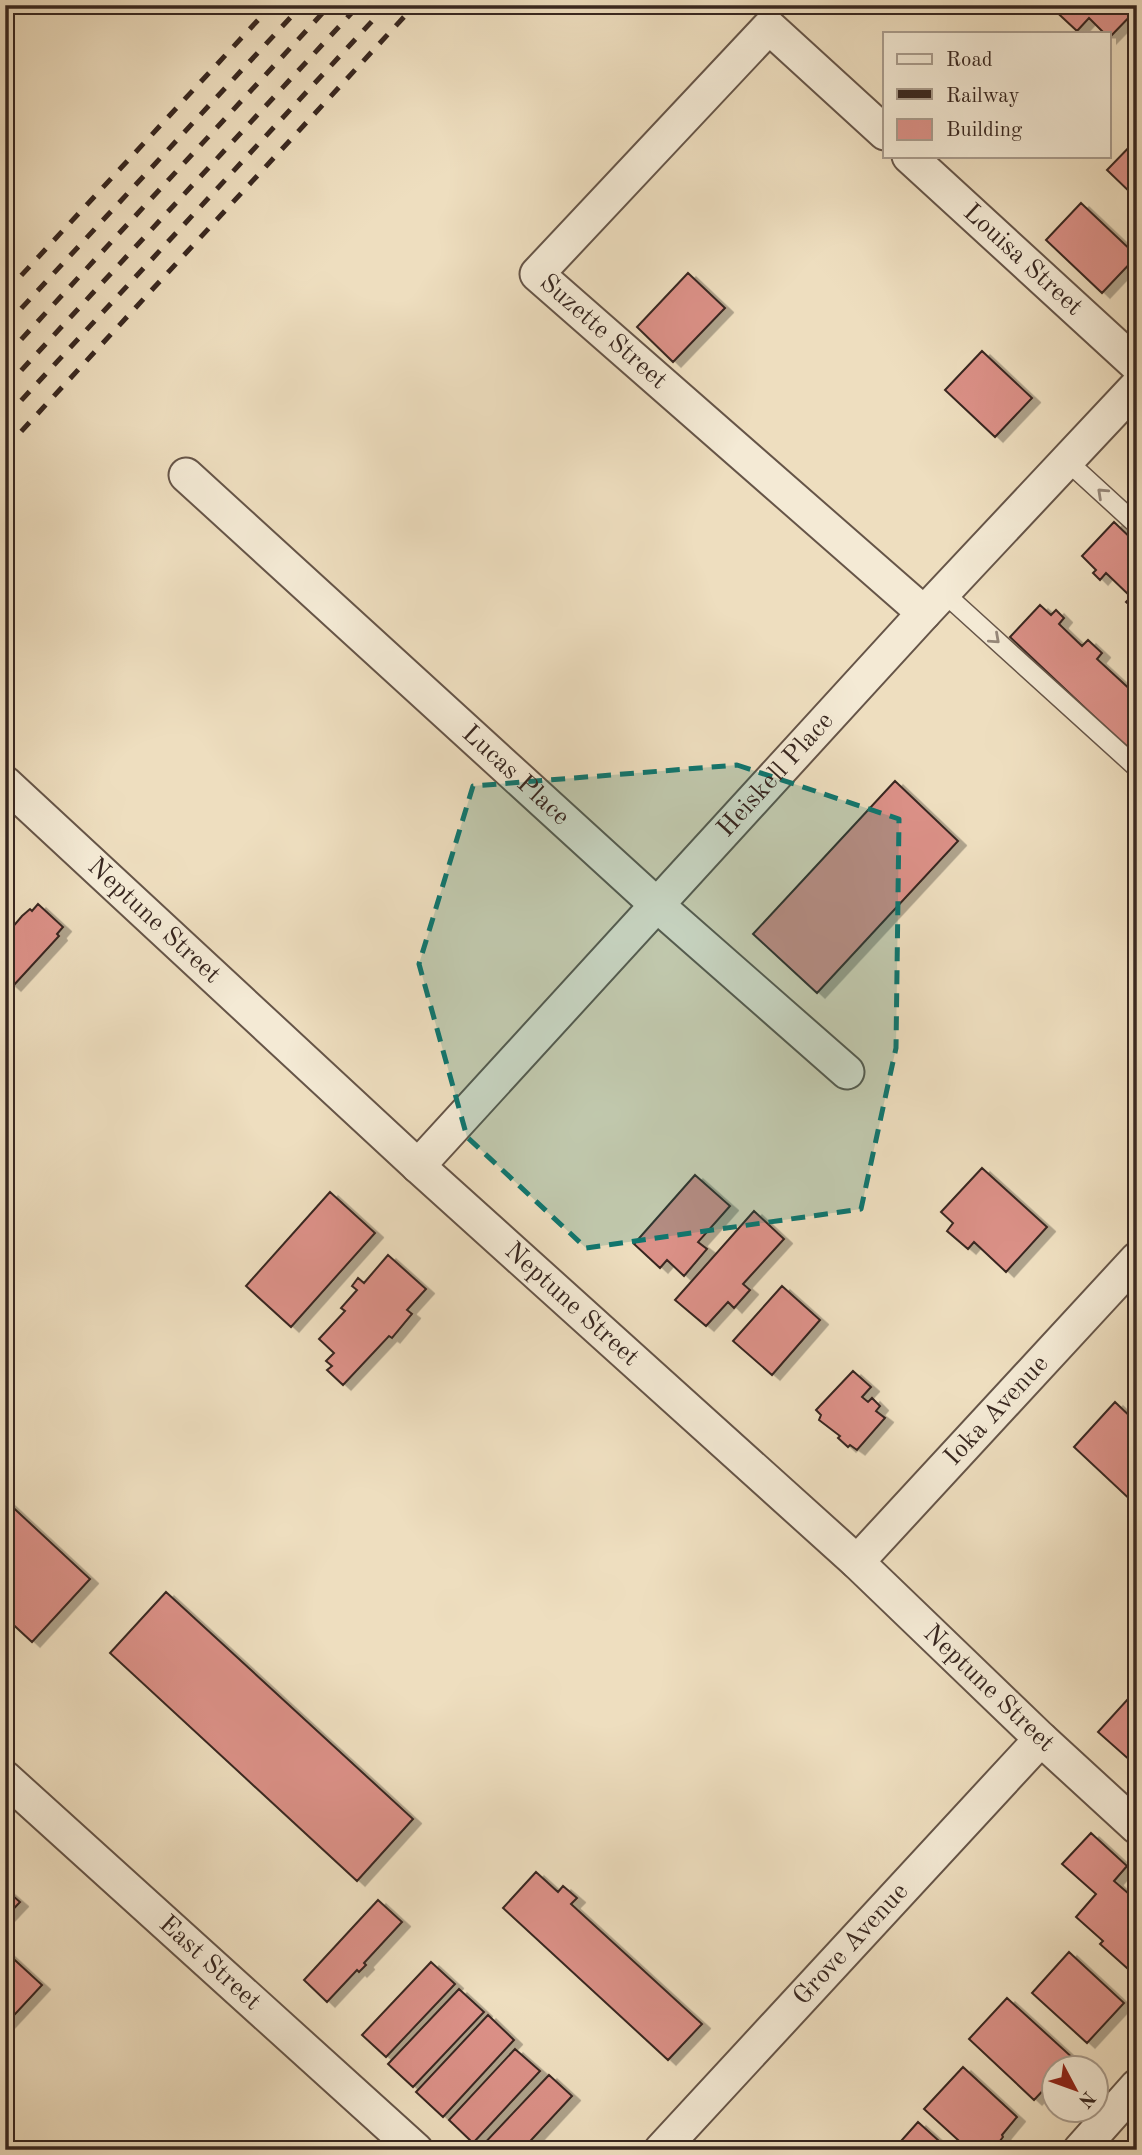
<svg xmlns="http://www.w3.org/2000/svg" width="1142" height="2155" viewBox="0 0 1142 2155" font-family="'Old Standard TT',serif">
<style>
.building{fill:#dc9188;stroke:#382720;stroke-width:2;filter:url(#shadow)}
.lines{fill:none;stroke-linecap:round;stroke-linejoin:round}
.service-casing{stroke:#665548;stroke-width:21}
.minor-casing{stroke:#665548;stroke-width:37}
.service{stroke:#f4ead5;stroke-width:18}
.minor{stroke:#f4ead5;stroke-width:33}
.rail{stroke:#382720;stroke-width:5;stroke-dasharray:12 12;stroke-linecap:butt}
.oneway{stroke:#96887a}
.marked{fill:#0f766e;fill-opacity:0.2;stroke:#0f766e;stroke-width:5;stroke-dasharray:14 9;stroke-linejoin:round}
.labels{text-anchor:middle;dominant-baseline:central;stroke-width:6;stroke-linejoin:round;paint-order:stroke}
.street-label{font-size:26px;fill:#382720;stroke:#f4ead5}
</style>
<defs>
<filter id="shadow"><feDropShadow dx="8" dy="4.5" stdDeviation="0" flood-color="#0004"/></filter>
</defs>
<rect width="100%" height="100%" fill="#eedebf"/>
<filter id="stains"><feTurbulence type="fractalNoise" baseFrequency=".00286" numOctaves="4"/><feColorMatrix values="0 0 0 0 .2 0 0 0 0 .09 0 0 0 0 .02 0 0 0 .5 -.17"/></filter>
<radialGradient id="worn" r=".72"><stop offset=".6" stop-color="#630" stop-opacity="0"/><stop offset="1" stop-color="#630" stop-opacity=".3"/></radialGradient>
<path class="building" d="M1049 5H1137V9L1109 38V33H1104L1089 18 1077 31Z
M1137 139V199L1107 170Z
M1081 203 1137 256 1102 293 1046 240Z
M688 273 725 308 673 362 637 327Z
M982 351 1032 398 995 437 945 390Z
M1114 522 1137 544V612L1126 602 1131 597 1106 573 1100 580 1093 573 1096 570 1082 556Z
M1040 605 1051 615 1056 610 1064 618 1059 624 1082 646 1088 640 1102 653 1097 659 1134 693 1137 690V757L1010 637Z
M895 781 958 841 817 993 753 934Z
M38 904 63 927 57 934 59 936 13 986 5 979V936L22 916 30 909 32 911Z
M982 1168 1047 1227 1006 1272 974 1242 968 1249 947 1231 953 1223 941 1212Z
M695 1175 730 1206 698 1242 707 1249 684 1276 667 1260 660 1268 634 1244Z
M330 1192 375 1233 291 1327 246 1286Z
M754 1211 784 1239 743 1284 750 1290 734 1308 728 1302 706 1326 675 1300Z
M388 1255 426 1289 407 1310 412 1314 392 1338 389 1336 343 1385 327 1370 332 1366 326 1361 334 1353 319 1339 345 1311 341 1308 357 1290 352 1286 358 1278 364 1283Z
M782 1286 820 1320 772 1375 733 1341Z
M853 1371 871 1387 862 1397 868 1402 872 1398 880 1406 876 1411 885 1418 857 1450 850 1445 848 1447 838 1438 840 1436 819 1420 821 1415 816 1410Z
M1115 1402 1137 1423V1506L1074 1447Z
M5 1500 90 1579 32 1642 5 1617Z
M166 1592 413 1819 357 1881 110 1653Z
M1137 1689V1759L1133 1763 1098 1732Z
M1091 1833 1127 1866 1114 1881 1137 1901V1977L1100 1944 1103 1941 1076 1917 1096 1894 1062 1864Z
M536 1872 558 1892 563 1886 577 1898 571 1904 702 2024 668 2060 503 1908Z
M5 1889 20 1902 5 1918Z
M378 1900 402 1922 364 1963 366 1965 359 1972 357 1970 327 2002 304 1980Z
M5 1951 42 1985 5 2025Z
M1069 1952 1124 2003 1087 2043 1032 1993Z
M431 1962 455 1984 386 2057 362 2035Z
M459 1989 484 2012 413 2087 388 2064Z
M1007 1998 1075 2060 1068 2068H1054V2082L1052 2085 1050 2083 1034 2100 969 2039Z
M488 2015 514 2040 443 2117 416 2092Z
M515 2049 540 2071 473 2143 449 2120Z
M963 2067 1017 2117 1002 2135 1003 2137 1000 2141 1002 2143 996 2150 994 2147 991 2150H969L924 2109Z
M549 2075 572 2096 522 2150 479 2149Z
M918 2122 949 2150H893Z"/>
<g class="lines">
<g class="service-casing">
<path id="service" d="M1067 461 1137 525
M944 593 1137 768"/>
</g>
<g class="minor-casing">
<g id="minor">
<path id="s1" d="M885 133 769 27 537 274 924 613"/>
<path id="s2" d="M909 156 1137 365"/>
<path id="s3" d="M186 475 657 905 847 1072"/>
<path id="s4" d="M5 783 418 1166 857 1562 1041 1739 1137 1827"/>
<path id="s5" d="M418 1166 924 613 1137 386"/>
<path id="s6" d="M857 1562 1137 1259"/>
<path id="s7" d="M5 1778 416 2150"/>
<path id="s8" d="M661 2150 1041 1739"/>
<path d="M1080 2150 1137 2086"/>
</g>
</g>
<use href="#service" class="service"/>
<use href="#minor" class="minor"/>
<path class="rail" d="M5 293 272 5
M5 326 302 5
M5 357 330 5
M5 388 359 5
M5 418 387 5
M5 449 415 5"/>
</g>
<defs><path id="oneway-chevron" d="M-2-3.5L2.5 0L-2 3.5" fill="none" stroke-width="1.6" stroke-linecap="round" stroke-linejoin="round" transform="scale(1.75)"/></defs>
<g class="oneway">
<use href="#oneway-chevron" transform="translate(1102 493) rotate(-137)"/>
<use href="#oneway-chevron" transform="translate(995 639) rotate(42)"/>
</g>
<path class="marked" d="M737 765 899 819 896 1048 861 1209 586 1248 467 1137 419 964 473 786Z"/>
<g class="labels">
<g class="street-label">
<text stroke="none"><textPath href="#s2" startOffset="154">Louisa Street</textPath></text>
<text stroke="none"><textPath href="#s1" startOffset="584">Suzette Street</textPath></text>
<text stroke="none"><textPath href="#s3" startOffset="446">Lucas Place</textPath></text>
<text stroke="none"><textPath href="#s5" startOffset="530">Heiskell Place</textPath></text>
<text stroke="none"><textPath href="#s4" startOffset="203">Neptune Street</textPath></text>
<text stroke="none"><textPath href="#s4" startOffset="770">Neptune Street</textPath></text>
<text stroke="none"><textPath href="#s6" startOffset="206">Ioka Avenue</textPath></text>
<text stroke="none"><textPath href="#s4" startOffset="1337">Neptune Street</textPath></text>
<text stroke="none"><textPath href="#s8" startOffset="280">Grove Avenue</textPath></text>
<text stroke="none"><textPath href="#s7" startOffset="276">East Street</textPath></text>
</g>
</g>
<rect width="1142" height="2155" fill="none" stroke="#eedebf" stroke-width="28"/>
<rect x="7" y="7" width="1128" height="2141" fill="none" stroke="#382720" stroke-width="3.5"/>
<rect x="14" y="14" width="1114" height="2127" fill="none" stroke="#382720" stroke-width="2"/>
<rect x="883" y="32" width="228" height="126" fill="#f4ead5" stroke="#a99c8d" stroke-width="2"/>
<rect x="897" y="54" width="35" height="10" fill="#f4ead5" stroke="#a99c8d" stroke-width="2"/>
<text x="946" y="66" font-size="21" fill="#382720">Road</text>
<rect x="897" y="89" width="35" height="10" fill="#382720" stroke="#a99c8d" stroke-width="2"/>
<text x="946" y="102" font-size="21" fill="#382720">Railway</text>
<rect x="897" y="119" width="35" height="21" fill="#dc9188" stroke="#a99c8d" stroke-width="2"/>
<text x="946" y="136" font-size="21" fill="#382720">Building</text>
<g transform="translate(1075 2089) rotate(131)"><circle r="33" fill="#f4ead5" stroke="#a99c8d" stroke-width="2"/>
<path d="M0-5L12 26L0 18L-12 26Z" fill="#8f2418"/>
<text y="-10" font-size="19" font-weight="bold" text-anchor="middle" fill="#382720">N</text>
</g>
<rect width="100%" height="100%" filter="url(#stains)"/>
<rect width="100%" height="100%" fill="url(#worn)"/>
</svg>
